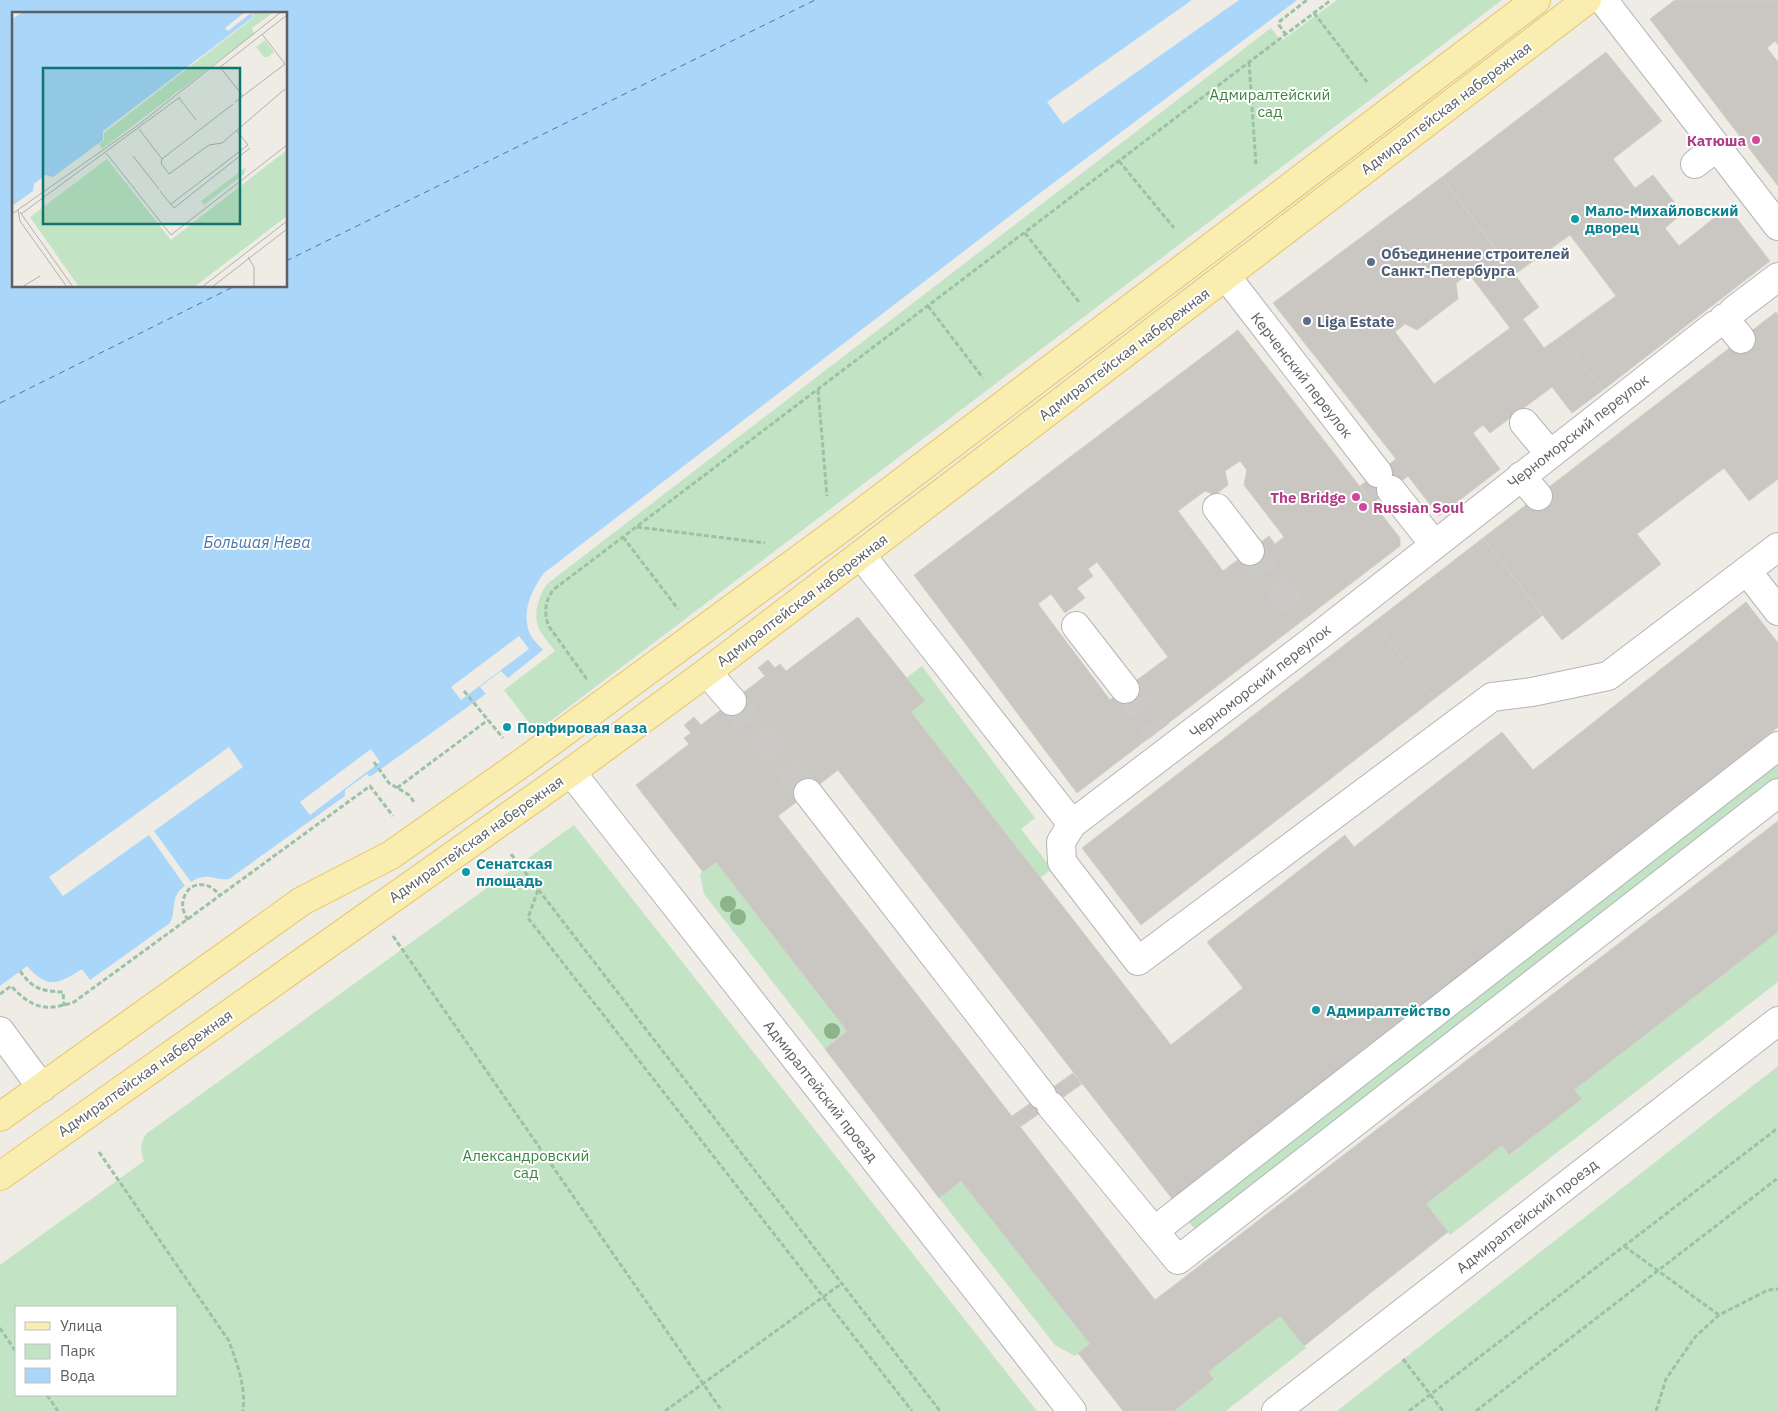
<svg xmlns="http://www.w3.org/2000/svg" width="1778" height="1411" viewBox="0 0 1778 1411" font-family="'IBM Plex Sans',sans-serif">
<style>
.green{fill:#c3e4c4;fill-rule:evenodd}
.water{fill:#aad6f9;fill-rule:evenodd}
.pier{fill:#eeece5}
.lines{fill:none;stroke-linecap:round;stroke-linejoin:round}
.ferry{stroke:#4877aa;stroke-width:1;stroke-dasharray:6 5;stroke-linecap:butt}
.building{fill:#cac7c2;stroke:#d3cec4;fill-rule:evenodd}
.minor-tunnel{stroke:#cac9c5;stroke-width:28;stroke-dasharray:28 14;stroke-linecap:butt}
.minor-casing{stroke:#b2b5b9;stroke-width:30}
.major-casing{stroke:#e8c464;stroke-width:30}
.path{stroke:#9bc2a7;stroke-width:3;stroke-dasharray:5 2.5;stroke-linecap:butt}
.minor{stroke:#fff;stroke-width:28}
.major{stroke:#f9eeaf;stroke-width:28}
.tree{fill:#8cb38a}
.hotel-dot{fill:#d1479c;stroke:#fff;stroke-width:2}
.culture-dot{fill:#0f9aa8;stroke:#fff;stroke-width:2}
.service-dot{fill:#5c6f8a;stroke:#fff;stroke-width:2}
.labels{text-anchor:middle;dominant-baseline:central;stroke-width:4;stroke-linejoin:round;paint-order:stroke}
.park-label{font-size:15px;fill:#3c8440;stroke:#fff}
.street-label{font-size:15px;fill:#5d6064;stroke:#fff}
.hotel-label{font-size:15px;font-weight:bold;fill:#b23c85;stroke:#fff;text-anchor:end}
.culture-label{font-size:15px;font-weight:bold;fill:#0d838f;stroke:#fff;text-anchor:start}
.service-label{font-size:15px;font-weight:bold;fill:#4e5e75;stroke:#fff;text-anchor:start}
.water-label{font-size:16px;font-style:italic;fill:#4877aa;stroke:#fff}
.inset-river{fill:none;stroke:#aad6f9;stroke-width:2.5}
.inset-road{fill:none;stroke:#b0b0ad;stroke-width:1}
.view{fill:#0f766e;fill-opacity:0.15;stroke:#0f766e;stroke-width:2.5}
.inset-edge{fill:none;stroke:#5d6064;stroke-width:2.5}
</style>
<rect width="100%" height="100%" fill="#eeece5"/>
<path class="green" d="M1337 0H1502L536 732 504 690 555 651C550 644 544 638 540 631 532 616 538 597 547 584L1271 28 1281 41Z
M922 666 1035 818 1021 829 1052 869 1040 878 911 712 906 678Z
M1778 761V779L1197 1232 1188 1221Z
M574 825 1037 1411H0V1265L144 1161C140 1151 140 1144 146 1134ZM16 1307H176V1395H16Z
M716 862 847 1031 825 1049 704 894 700 874Z
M1778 932V982L1450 1235 1426 1204 1502 1145 1510 1155 1582 1099 1574 1090Z
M1778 1066V1411H1337Z
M961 1181 1090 1344 1075 1356 1055 1345 939 1198Z
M1280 1316 1306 1348 1226 1411H1174L1214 1379 1208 1372Z"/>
<path class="water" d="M0 0H1297L1032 199 544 573C531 591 521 612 530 634 533 640 539 645 543 650L508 678 501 671 480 687 486 694 370 777 367 774 345 790V796L229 879C220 881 213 876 205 877 194 879 177 888 175 900 173 909 174 915 170 923L90 980 82 969C57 985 47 989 27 966L0 986ZM14 14H286V286H14Z"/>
<path class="pier" d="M1192 0H1239L1063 124 1047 102Z
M519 636 529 649 461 700 451 687Z
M486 694 487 696 372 779 370 777Z
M229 747 243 767 154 831 191 882 198 878 206 877 221 880 229 879 221 883 206 880H198L190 886 181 893 177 900 176 917 170 923 173 916 175 900 179 891 185 886 149 835 63 896 49 877Z
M371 749 380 762 310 815 300 802Z"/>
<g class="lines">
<path class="ferry" d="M286 261 815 0
M0 403 235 286"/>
</g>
<path class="building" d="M1675 0H1778V45L1775 41 1767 48 1778 62V186L1650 19Z
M1606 52 1662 121 1613 159 1635 188 1653 175 1683 213 1665 228 1679 246 1728 207 1770 261 1603 390 1561 336 1616 296 1570 235 1515 274 1442 177Z
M1442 177 1539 307 1523 319 1544 348 1561 336 1603 390 1572 413 1552 387 1490 433 1483 425 1473 433 1500 469 1439 516 1408 476 1373 503 1360 486 1396 459 1273 303ZM1469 274 1510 328 1434 384 1395 332 1405 324 1417 330 1458 299 1456 283Z
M1776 312 1778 315V479L1749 501 1724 468 1637 534 1661 564 1562 640 1483 538Z
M1238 330 1400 538V546L1077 793 914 575ZM1240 461 1247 470 1244 485 1284 537 1275 544 1269 536 1223 571 1178 511 1205 491 1215 495 1228 485 1225 471ZM1097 562 1168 657 1110 700 1038 604 1051 594 1065 613 1085 598 1077 588 1093 576 1088 569Z
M1483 538 1543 615 1434 699 1374 622Z
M1746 602 1778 643V727L1173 1200 838 770 778 816 1155 1300 1778 821V932L1574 1090 1582 1099 1509 1155 1502 1145 1426 1204 1448 1232 1378 1287 1304 1346 1280 1316 1208 1372 1214 1379 1174 1411H1123L1078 1353 1090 1344 961 1181 939 1198 825 1049 847 1031 716 862 703 872 636 785 689 744 684 738 691 733 684 725 694 717 701 725 765 676 758 668 768 660 775 668 780 664 786 671 858 617 925 701 911 712 1171 1045 1243 988 1207 942 1345 835 1354 847 1502 732 1533 770Z
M1374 622 1434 699 1141 925 1082 848Z
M1073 1073 1082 1084 1020 1127 1012 1116Z"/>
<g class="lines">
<path class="minor-tunnel" d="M1250 551 1303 620
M1125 689 1158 732
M732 701 808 793"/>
<g class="minor-casing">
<path id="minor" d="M1603 0 1778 226
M1695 164 1717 147
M1226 276 1378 473
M1733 311 1778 277
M1724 318 1741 339
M1715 325 1316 638 1072 824 1061 842 1062 862 1138 961 1492 697 1532 692 1608 676 1778 547
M1524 423 1550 454
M1521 476 1538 496
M1391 490 1434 544
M1217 508 1250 551
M861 555 1072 824
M1747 571 1778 611
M1076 626 1125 689
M707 672 732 701
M571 772 1072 1411
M808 793 1042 1095
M0 1031 42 1088
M1051 1106 1178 1260 1778 793
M1154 1231 1778 746
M1276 1411 1778 1021"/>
</g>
<g class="major-casing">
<path id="major" d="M0 1117 302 901 391 855 522 763 843 527 1536 0
M0 1176 571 772 707 672 1587 0"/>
</g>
<path class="path" d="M1314 13 1367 82
M1286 35 1279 25 1280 21 1307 0
M1249 62 1256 165
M1119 161 1174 228
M1025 233 1079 302
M928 306 983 378
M818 390 827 496
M637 527 765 543
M623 537 678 609
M585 679 586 678 548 625C544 611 545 602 553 590L1331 0
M464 691 503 738
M374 762 389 783 409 795 414 802
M397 788 488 720
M511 854 940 1411
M538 890 528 918 912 1411
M188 920C180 908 181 897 191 887 203 882 212 885 220 896
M393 936 722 1411
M20 971C33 989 41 991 63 992L64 1006
M0 994 11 986C32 1008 45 1012 74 1002L370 786 393 816
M99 1152 229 1341C237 1364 246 1386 243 1411
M1624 1246 1719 1315
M0 1328 16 1352
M1403 1359 1443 1411
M47 1395 58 1411
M665 1411 841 1284
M1409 1411 1778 1128
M1476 1411 1778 1178
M1656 1411 1666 1379 1695 1337 1719 1315 1768 1290 1778 1289"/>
<use href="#minor" class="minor"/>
<use href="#major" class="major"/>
</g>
<g class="tree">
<circle cx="728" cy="904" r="8"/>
<circle cx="738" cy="917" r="8"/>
<circle cx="832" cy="1031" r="8"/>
</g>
<g class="hotel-dot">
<circle cx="1756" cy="140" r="5"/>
<circle cx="1356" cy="497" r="5"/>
<circle cx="1363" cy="507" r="5"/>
</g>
<g class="culture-dot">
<circle cx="1575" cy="219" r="5"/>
<circle cx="507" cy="727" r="5"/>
<circle cx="466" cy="872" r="5"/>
<circle cx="1316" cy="1010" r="5"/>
</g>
<g class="service-dot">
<circle cx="1371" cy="262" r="5"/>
<circle cx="1307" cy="321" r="5"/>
</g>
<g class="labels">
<g class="park-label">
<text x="1270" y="94">Адмиралтейский<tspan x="1270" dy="17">сад</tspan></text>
<text x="526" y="1155">Александровский<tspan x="526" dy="17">сад</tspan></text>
</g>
<g class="street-label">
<text transform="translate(1446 108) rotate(-37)">Адмиралтейская набережная</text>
<text transform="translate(1124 354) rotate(-37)">Адмиралтейская набережная</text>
<text transform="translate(1302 375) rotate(52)">Керченский переулок</text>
<text transform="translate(1578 431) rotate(-38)">Черноморский переулок</text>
<text transform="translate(802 600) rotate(-37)">Адмиралтейская набережная</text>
<text transform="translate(1260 681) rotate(-38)">Черноморский переулок</text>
<text transform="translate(476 839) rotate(-35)">Адмиралтейская набережная</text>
<text transform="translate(145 1073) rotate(-35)">Адмиралтейская набережная</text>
<text transform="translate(821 1091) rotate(52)">Адмиралтейский проезд</text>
<text transform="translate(1527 1216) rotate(-38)">Адмиралтейский проезд</text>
</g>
<g class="hotel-label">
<text x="1746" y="140">Катюша</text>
<text x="1346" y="497">The Bridge</text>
<text x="1373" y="507" text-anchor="start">Russian Soul</text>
</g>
<g class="culture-label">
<text x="1585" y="210">Мало-Михайловский<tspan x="1585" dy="17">дворец</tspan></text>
<text x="517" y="727">Порфировая ваза</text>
<text x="476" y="863">Сенатская<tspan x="476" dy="17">площадь</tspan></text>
<text x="1326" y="1010">Адмиралтейство</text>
</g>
<g class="service-label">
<text x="1381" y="253">Объединение строителей<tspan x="1381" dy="17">Санкт-Петербурга</tspan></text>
<text x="1317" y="321">Liga Estate</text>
</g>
<g class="water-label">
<text x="257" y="542">Большая Нева</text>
</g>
</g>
<g transform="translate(12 12)">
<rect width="275" height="275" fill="#eeece5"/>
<path d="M240 0H262L240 16 242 22 90 137 87 132 92 128V121L241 6ZM253 28 262 40 256 45H252L244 35ZM275 138V204L182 275H67L18 205 95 147 159 228ZM234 155 232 162 192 193 189 189Z" fill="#c3e4c4"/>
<path d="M11 0H238L241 5 91 119V128L87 131 41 165 33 163 22 172 21 179 0 194V7Z" fill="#aad6f9"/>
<path d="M233 0 239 1 216 19 213 16Z" fill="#eeece5"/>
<path class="inset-river" d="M0 116 232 0"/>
<path class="inset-road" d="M208 55 231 84M207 56 275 3M167 86 184 108M223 90 273 52 250 22M127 117 150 147M225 119 236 133M94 141 159 223 275 133M121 144 147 177M150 147 149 151 157 162 197 133 210 131 273 77M150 147 221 92M148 179 162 196 238 136M159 192 236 133M6 198 8 209 55 275M8 200 61 275M0 202 125 114 269 0M9 202 168 85M236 245 242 255V275M10 275 28 264M190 275 275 209M200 275 275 217"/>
<path class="view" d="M31 56H228V212H31Z"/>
<rect width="275" height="275" class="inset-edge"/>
</g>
<rect x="15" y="1306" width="162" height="90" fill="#ffffff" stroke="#bebfc1"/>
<rect x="25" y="1322" width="25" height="8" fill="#f9eeaf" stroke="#bebfc1"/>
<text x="60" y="1331" font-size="15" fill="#5d6064">Улица</text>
<rect x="25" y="1344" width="25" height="15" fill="#c3e4c4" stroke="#bebfc1"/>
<text x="60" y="1356" font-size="15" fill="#5d6064">Парк</text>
<rect x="25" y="1368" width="25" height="15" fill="#aad6f9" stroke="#bebfc1"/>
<text x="60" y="1381" font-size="15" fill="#5d6064">Вода</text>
</svg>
